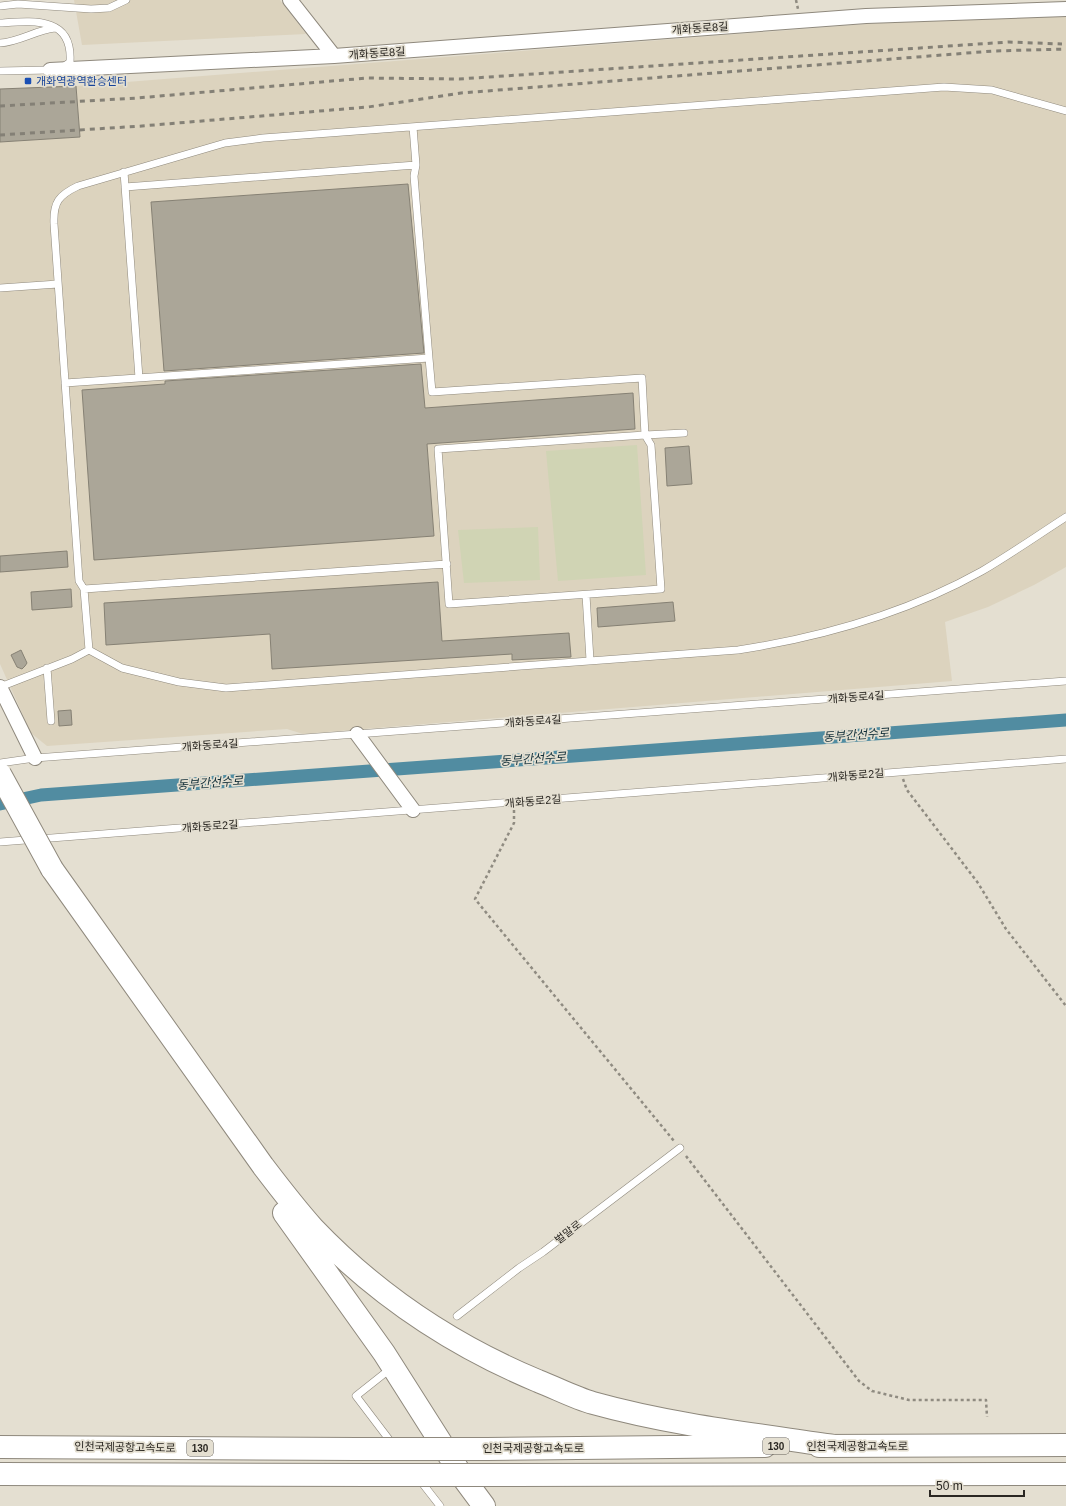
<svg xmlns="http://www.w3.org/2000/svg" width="1066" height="1506" viewBox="0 0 1066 1506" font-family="Helvetica,'Noto Sans KR',sans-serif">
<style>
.built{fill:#dcd3be}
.green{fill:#d0d4b4}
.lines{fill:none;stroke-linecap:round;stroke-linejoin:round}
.canal{stroke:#518ca1;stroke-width:13}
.building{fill:#aba698;stroke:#868174}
.lane-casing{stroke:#8f897d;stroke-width:8}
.street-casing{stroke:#8f897d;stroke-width:16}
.highway-casing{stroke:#8f897d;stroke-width:24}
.path{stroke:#8f8b81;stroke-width:2.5;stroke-dasharray:3 3;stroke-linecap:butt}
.lane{stroke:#fff;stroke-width:7}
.street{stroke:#fff;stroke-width:14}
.highway{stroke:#fff;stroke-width:22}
.rail{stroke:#848076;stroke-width:3;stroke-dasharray:5 5;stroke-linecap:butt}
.highway-bridge-casing{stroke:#8f897d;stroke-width:24;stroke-linecap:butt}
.highway-bridge{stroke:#fff;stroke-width:22}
.transit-dot{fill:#1a4fb4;stroke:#e4dfd1;stroke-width:1.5}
.labels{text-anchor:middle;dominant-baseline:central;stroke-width:3.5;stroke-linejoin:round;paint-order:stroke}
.shield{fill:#e4dfd1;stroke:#625e56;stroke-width:1}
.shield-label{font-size:10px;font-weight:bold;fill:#2a2722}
.street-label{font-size:11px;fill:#2a2722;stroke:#e4dfd1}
.transit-label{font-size:11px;fill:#164399;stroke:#e4dfd1;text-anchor:start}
.water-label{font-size:12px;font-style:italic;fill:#112e38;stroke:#e4dfd1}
</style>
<rect width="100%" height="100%" fill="#e4dfd1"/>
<path class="built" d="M74 0H280L306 34 82 45Z
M1042 15 1066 16V567L1034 585 988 607 945 622 952 681 303 734 287 729 47 746 31 733 0 664V142L80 137 76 86 968 16Z"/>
<path class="green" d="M637 445 646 575 558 581 546 451Z
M538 527 540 580 464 583 458 530Z"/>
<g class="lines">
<path class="canal" d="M0 804 41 795 1066 720"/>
</g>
<path class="building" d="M76 86 80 137 0 142V89Z
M408 184 424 353 164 371 151 202Z
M421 364 425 408 633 393 635 429 427 444 434 536 94 560 82 390 165 384V381Z
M689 446 692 484 667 486 665 448Z
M67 551 68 567 0 572V556Z
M438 582 442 641 569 633 571 657 512 660V654L272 669 270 634 106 645 104 603Z
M71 589 72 607 32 610 31 592Z
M673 602 675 621 598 627 597 608Z
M21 650 27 663 25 666 22 669 17 667 11 655Z
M71 710 72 725 59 726 58 711Z"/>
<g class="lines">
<g class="lane-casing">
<path id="lane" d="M0 6 18 4 91 9 109 8 126 0
M0 23C33 21 73 16 70 62L63 67
M0 43C19 42 36 30 55 28
M0 71 50 70
M413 127 416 165 414 176 429 358
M124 172 139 378
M125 187 416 165
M0 288 58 284
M65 383 429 358 432 392 642 378 645 435 438 449 449 604 661 589 651 445 645 435 684 433
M84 589 447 564
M586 595 590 660
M89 650 122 668 179 682 226 688 738 650C822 637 907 613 982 571 1011 554 1038 535 1066 517
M47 668 51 721
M0 687 72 659 89 650 84 589 79 581 54 224C53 202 59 195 78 186L225 143 263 138 944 87 992 90 1066 111
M0 763 35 758 1066 681
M0 842 1066 759
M457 1316 519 1268 543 1252 680 1148
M385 1373 356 1396 394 1446
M419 1479 440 1506"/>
</g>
<g class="street-casing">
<path id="street" d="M290 0 334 56
M50 70 334 56 866 16 1066 9
M0 687 35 758
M357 734 413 810"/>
</g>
<g class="highway-casing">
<path id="highway" d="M52 869 263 1166C279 1187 295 1208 313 1228 376 1294 454 1346 538 1381 556 1388 575 1398 593 1403 672 1425 753 1434 834 1446
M284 1213 384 1353 464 1479 484 1506
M819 1446 1066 1445
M0 1447 357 1449
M487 1449 765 1446
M0 1474 375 1475
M505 1475 1066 1474"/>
</g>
<path class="path" d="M796 0 798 9
M903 779 907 790 978 883 1006 929 1066 1006
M514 810V823L475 899 674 1141
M686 1156 859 1381 872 1391 909 1400H986L987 1417"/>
<use href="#lane" class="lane"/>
<use href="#street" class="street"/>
<use href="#highway" class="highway"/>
<path class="rail" d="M0 106 137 98 367 78 459 79 1009 42 1062 44
M0 135 142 126 368 107 461 93 993 51 1066 49"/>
<g class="highway-bridge-casing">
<path id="highway-bridge" d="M0 774 52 869
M357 1449H487
M375 1475H505"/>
</g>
<use href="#highway-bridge" class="highway-bridge"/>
</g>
<rect class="transit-dot" x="24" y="77" width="8" height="8" rx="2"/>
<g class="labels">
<g class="shield">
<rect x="763" y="1438" width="26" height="16" rx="3"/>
<rect x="187" y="1440" width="26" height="16" rx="3"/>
</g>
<g class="shield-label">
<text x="776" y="1446">130</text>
<text x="200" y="1448">130</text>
</g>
<g class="street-label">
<text transform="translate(700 28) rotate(-4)">개화동로8길</text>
<text transform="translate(377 53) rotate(-4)">개화동로8길</text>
<text transform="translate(856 697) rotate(-4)">개화동로4길</text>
<text transform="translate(533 721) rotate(-4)">개화동로4길</text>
<text transform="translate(210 745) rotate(-4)">개화동로4길</text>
<text transform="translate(856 775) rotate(-5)">개화동로2길</text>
<text transform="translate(533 801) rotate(-5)">개화동로2길</text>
<text transform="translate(210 826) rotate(-4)">개화동로2길</text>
<text transform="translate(568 1232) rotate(-38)">벌말로</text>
<text x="857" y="1446">인천국제공항고속도로</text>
<text transform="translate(125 1447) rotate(1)">인천국제공항고속도로</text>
<text x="533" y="1448">인천국제공항고속도로</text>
</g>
<g class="transit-label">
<text x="36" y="81">개화역광역환승센터</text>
</g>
<g class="water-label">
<text transform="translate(856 735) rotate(-4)">동부간선수로</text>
<text transform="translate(533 759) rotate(-4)">동부간선수로</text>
<text transform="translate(210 783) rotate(-4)">동부간선수로</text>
</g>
</g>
<path d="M930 1490v6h94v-6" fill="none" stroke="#2a2722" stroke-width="2"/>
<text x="936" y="1490" font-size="12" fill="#2a2722" stroke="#e4dfd1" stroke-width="3" paint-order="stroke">50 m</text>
</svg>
